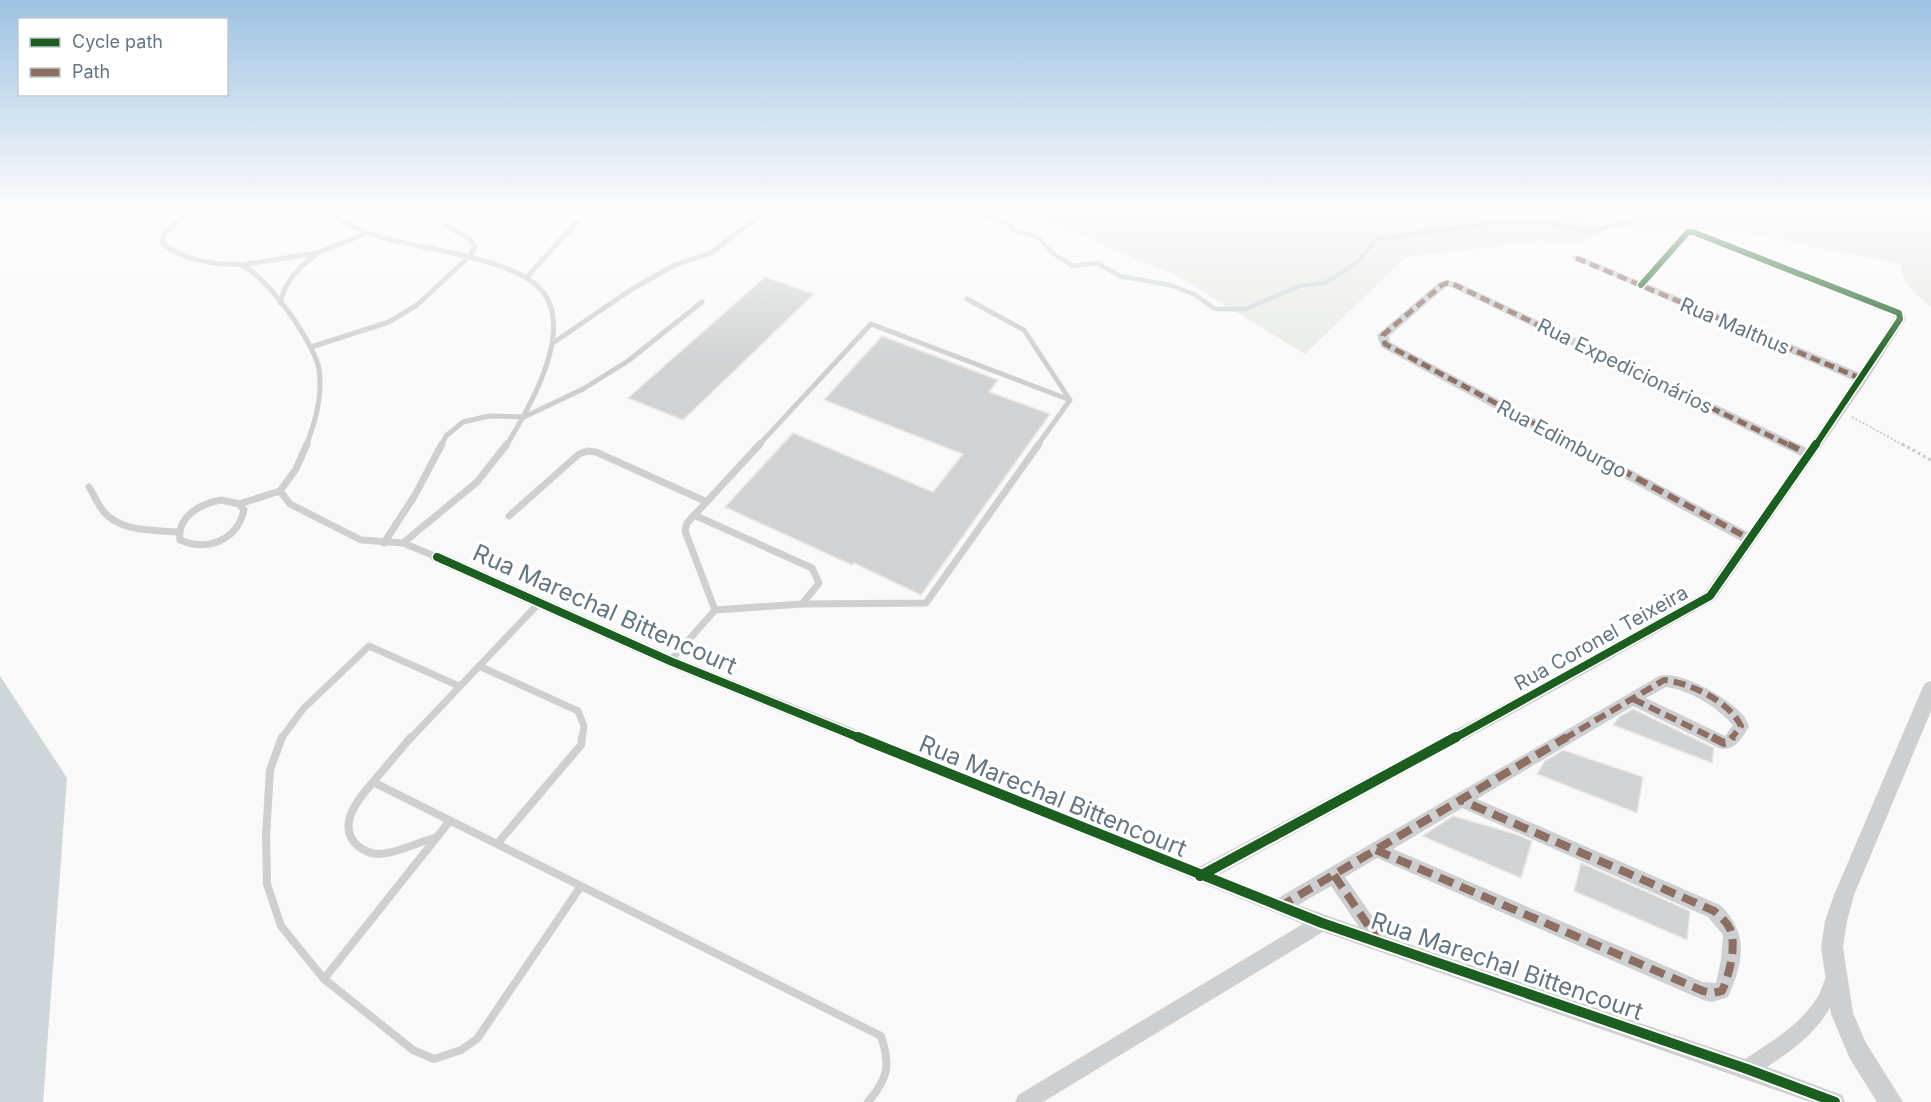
<svg xmlns="http://www.w3.org/2000/svg" width="1931" height="1102" viewBox="0 0 1931 1102" font-family="Inter,sans-serif">
<style>
.green{fill:#e8ebe6}
.water{fill:#ced6d9}
.lines{fill:none;stroke-linecap:round;stroke-linejoin:round}
.stream{stroke:#ced6d9;stroke-width:4.5}
.building{fill:#d0d2d3;stroke:#e8e8e8;stroke-width:1.5}
.path-far1{stroke:#cbcccd;stroke-width:2;stroke-dasharray:2 2;stroke-linecap:butt}
.path{stroke:#cbcccd;stroke-width:3;stroke-dasharray:3 3;stroke-linecap:butt}
.service-far2{stroke:#cecfd0;stroke-width:5}
.service-far1{stroke:#cecfd0;stroke-width:7}
.service{stroke:#cecfd0;stroke-width:8}
.minor{fill:#cecfd0;fill-rule:evenodd}
.tertiary{fill:#cecfd0;fill-rule:evenodd}
.quiet-far2{stroke:#8d6e63;stroke-width:5;stroke-dasharray:10 5;stroke-linecap:butt}
.quiet-far1{stroke:#8d6e63;stroke-width:6;stroke-dasharray:12 6;stroke-linecap:butt}
.quiet{stroke:#8d6e63;stroke-width:8;stroke-dasharray:15 8;stroke-linecap:butt}
.cycleway-far2-casing{stroke:#fff;stroke-width:9}
.cycleway-far1-casing{stroke:#fff;stroke-width:11}
.cycleway-casing{stroke:#fff;stroke-width:14}
.cycleway-far2{stroke:#1b5e20;stroke-width:6}
.cycleway-far1{stroke:#1b5e20;stroke-width:8}
.cycleway{stroke:#1b5e20;stroke-width:10}
.labels{text-anchor:middle;dominant-baseline:central;stroke-width:6;stroke-linejoin:round;paint-order:stroke}
.street-label{font-size:20px;fill:#657683;stroke:#fff}
.near-street-label{font-size:24px;fill:#657683;stroke:#fff}
</style>
<rect width="100%" height="100%" fill="#f9f9f9"/>
<path class="green" d="M1018 209H1570L1605 232 1571 246 1541 241 1406 257 1305 354 1177 276Z
M1593 209H1931V306C1915 295 1902 284 1900 264L1720 228H1664L1638 232Z"/>
<path class="water" d="M0 676 67 778 43 1102H0Z"/>
<g class="lines">
<path class="stream" d="M975 209 979 213 1007 222 1015 231 1038 237 1051 252 1073 266 1097 263 1120 276 1169 285 1194 294 1215 309H1246L1299 286 1325 283 1357 263 1377 239 1502 222 1551 224 1589 231 1654 216 1725 209"/>
</g>
<path class="building" d="M765 277 814 294 683 420 628 398Z
M882 336 998 380 989 392 1050 414 921 595 854 563 852 565 725 507 793 433 933 492 963 454 824 400Z
M1633 709 1714 748 1712 763 1613 725 1620 716Z
M1563 750 1643 777 1637 813 1537 774 1545 761Z
M1453 816 1515 834 1532 841 1521 878 1422 836Z
M1581 863 1690 911 1687 940 1574 891Z"/>
<g class="lines">
<path class="path-far1" d="M1852 417 1905 446"/>
<path class="path" d="M1902 444 1931 460"/>
<path class="service-far2" d="M191 209 164 234 162 243C179 257 200 262 222 264 228 265 234 263 240 265 265 272 315 344 319 369 323 394 315 423 306 446
M325 209C338 217 350 226 365 232 392 242 421 246 449 252 477 259 512 266 535 284 581 321 530 407 506 446
M241 265 317 253 367 233
M526 278 577 222
M967 299 1024 330 1070 400
M280 303C285 282 298 268 315 255
M553 343 632 289 675 265 711 253 768 209
M311 347 389 322 417 305 470 256 475 246 468 238 445 225
M441 446 446 436 463 422 489 416 524 417 583 389 628 361 702 302
M758 446 871 324 1070 400 1037 446"/>
<path class="service-far1" d="M307 444 296 469 280 491 290 504 361 540 403 543
M89 487C94 495 98 505 104 512 121 532 153 530 177 532
M221 500 239 504 244 510C237 540 208 552 180 540 177 516 200 504 221 500Z
M239 504 280 491
M694 515 812 568 819 583 802 604
M509 516 579 454 588 451 596 452 707 502
M384 543 415 495 442 444
M437 557 403 543 477 482 507 444
M715 610 685 531 687 523 760 444
M715 610 802 604 926 603 1039 444
M670 661 715 610
M479 666 578 711 584 726 582 739
M281 739 303 709 369 646 459 686
M410 739 540 602"/>
<path class="service" d="M282 737 270 770 266 836 267 884 281 926 324 979 413 1050 434 1059 461 1050 477 1039 581 886
M411 737 373 782 881 1036C891 1066 888 1078 868 1102
M373 782C359 798 335 826 358 846 364 851 371 854 379 854 399 853 418 842 437 837
M497 844 581 745 582 737
M324 979 449 822"/>
<path class="minor" d="M1693 229 1894 307 1903 311 1906 319 1866 382 1715 600 1561 687 1219 875 1278 898 1659 676C1678 669 1729 698 1742 714 1745 717 1747 722 1749 726 1743 738 1733 753 1719 748L1633 706 1477 799 1720 905C1750 933 1743 963 1728 997L1712 1002 1703 1000 1377 858 1345 877 1386 936 1745 1059C1771 1042 1800 1025 1817 998 1822 990 1824 980 1828 972L1834 969 1840 972 1843 978C1828 1023 1805 1042 1767 1067L1842 1095 1845 1102H1810L1323 932 1043 1102H1015L1018 1095 1303 924 665 665 432 561 430 557 432 553H442L675 657 1199 867 1551 679 1705 592 1741 541 1381 347 1377 335 1438 283 1447 280 1459 283 1807 448 1855 381 1571 258 1572 256H1580L1639 281 1684 230ZM1692 235 1886 311 1894 315V319L1860 373 1648 284ZM1446 287H1451L1801 456 1748 532 1390 342 1389 336ZM1666 687C1690 690 1717 707 1733 725L1725 736 1646 698ZM1462 808 1708 917 1723 935 1721 960 1716 983 1703 982 1393 849ZM1331 886 1359 927 1298 905Z"/>
<path class="tertiary" d="M1931 681V711L1854 895 1847 921 1843 947 1853 1013 1866 1043 1903 1102H1877L1850 1059 1831 1014 1821 947 1825 921 1834 895 1922 689 1925 683Z"/>
<path class="quiet-far2" d="M1576 258 1862 379
M1576 446 1385 344 1383 335 1442 285 1447 283 1455 285 1791 446"/>
<path class="quiet-far1" d="M1573 444 1748 538
M1788 444 1808 454
M1633 699 1715 739
M1564 739 1664 680C1690 683 1729 701 1741 726L1731 739"/>
<path class="quiet" d="M1712 737 1724 743 1729 742 1733 737
M1376 850 1703 991 1712 993 1722 991C1729 975 1737 946 1730 929 1727 922 1720 916 1714 911L1461 800
M1334 875 1378 940
M1279 907 1567 737"/>
<g class="cycleway-far2-casing">
<path id="cycleway-far2" d="M1641 285 1688 232H1693L1899 313 1900 319 1815 446"/>
</g>
<g class="cycleway-far1-casing">
<path id="cycleway-far1" d="M437 557 670 661 862 739
M1453 739 1710 596 1816 444"/>
</g>
<g class="cycleway-casing">
<path id="cycleway" d="M858 737 1322 923 1747 1069 1835 1102
M1200 876 1456 737"/>
</g>
<use href="#cycleway-far2" class="cycleway-far2"/>
<use href="#cycleway-far1" class="cycleway-far1"/>
<use href="#cycleway" class="cycleway"/>
</g>
<linearGradient id="sky" x2="0" y2="1"><stop stop-color="#9dc2e2"/><stop offset="0.57" stop-color="#fcfcfc"/><stop offset="1" stop-color="#fcfcfc" stop-opacity="0"/></linearGradient>
<rect width="1931" height="364" fill="url(#sky)"/>
<g class="labels">
<g class="street-label">
<text transform="translate(1735 326) rotate(23)">Rua Malthus</text>
<text transform="translate(1625 366) rotate(26)">Rua Expedicionários</text>
<text transform="translate(1562 439) rotate(28)">Rua Edimburgo</text>
<text transform="translate(1601 638) rotate(-29)">Rua Coronel Teixeira</text>
</g>
<g class="near-street-label">
<text transform="translate(605 609) rotate(24)">Rua Marechal Bittencourt</text>
<text transform="translate(1053 796) rotate(22)">Rua Marechal Bittencourt</text>
<text transform="translate(1507 966) rotate(19)">Rua Marechal Bittencourt</text>
</g>
</g>
<rect x="18" y="18" width="210" height="78" fill="#ffffff" stroke="#c1c8cd" stroke-width="1.5"/>
<rect x="30" y="38" width="30" height="9" fill="#1b5e20" stroke="#c1c8cd" stroke-width="1.5"/>
<text x="72" y="48" font-size="18" fill="#657683">Cycle path</text>
<rect x="30" y="68" width="30" height="9" fill="#8d6e63" stroke="#c1c8cd" stroke-width="1.5"/>
<text x="72" y="78" font-size="18" fill="#657683">Path</text>
</svg>
